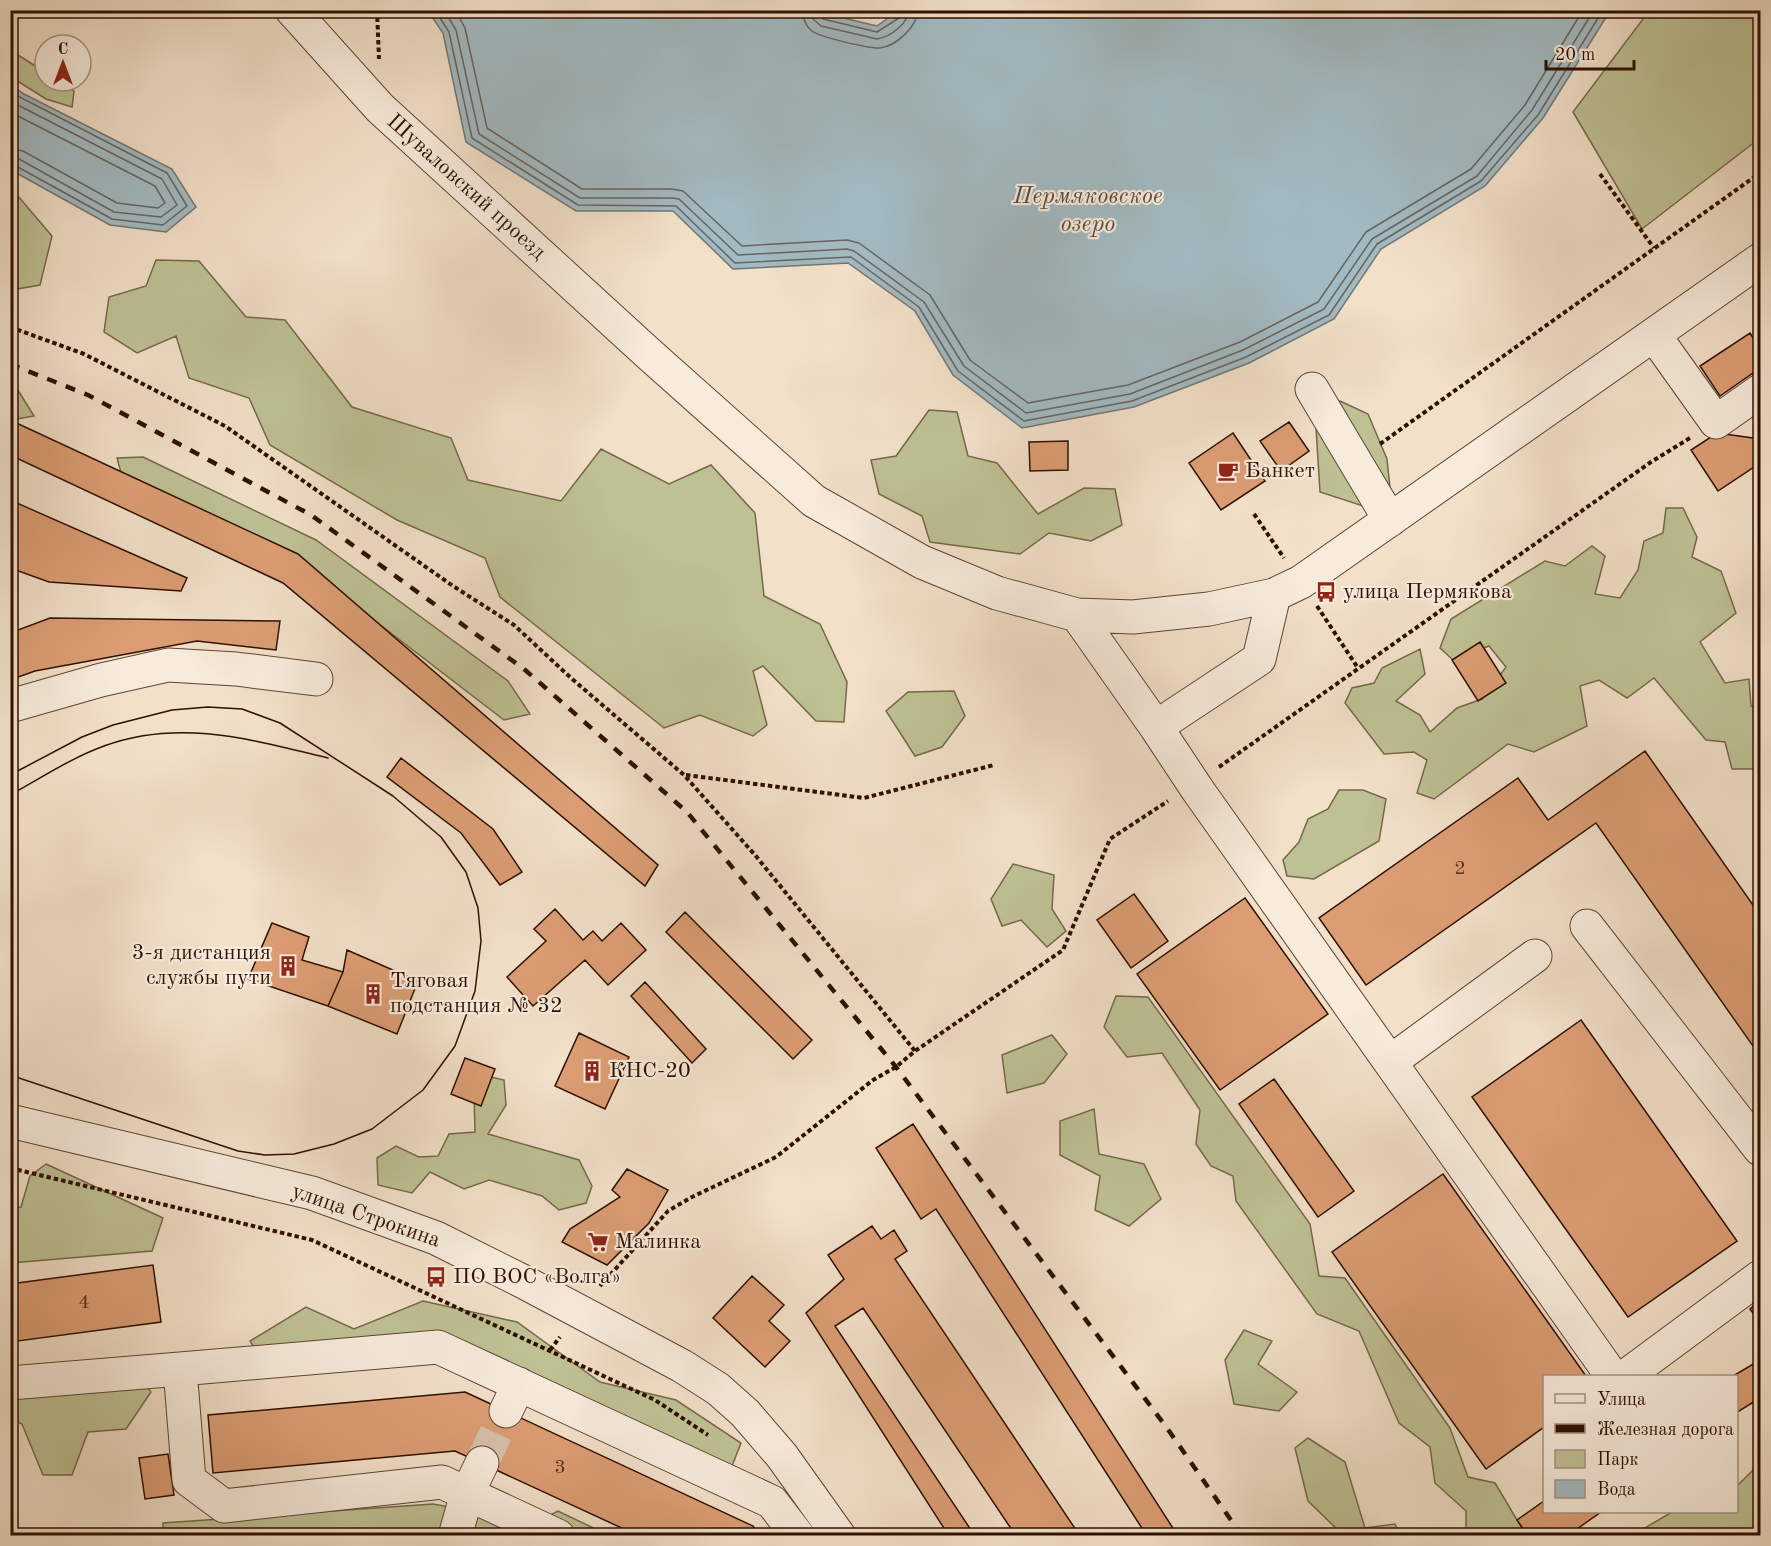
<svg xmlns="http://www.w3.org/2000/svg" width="1771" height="1546" viewBox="0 0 1771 1546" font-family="'Old Standard TT',serif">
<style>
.green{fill:#bec194;stroke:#76684a;stroke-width:1.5}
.water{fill:#a2bac2;stroke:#747674;stroke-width:1.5}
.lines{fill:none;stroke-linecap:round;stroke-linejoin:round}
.shore{stroke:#686461;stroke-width:1.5}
.building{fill:#dc9d74;stroke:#2f0f00;stroke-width:1.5}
.minor-tunnel{stroke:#d5c1ab;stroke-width:33;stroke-dasharray:33 16;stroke-linecap:butt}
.minor-casing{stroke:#604332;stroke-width:35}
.path{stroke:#2f0f00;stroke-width:4;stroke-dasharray:4.5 3;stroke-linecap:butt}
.minor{stroke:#f7ebdc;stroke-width:33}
.tram{stroke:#2f0f00;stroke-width:1.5}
.rail{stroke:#2f0f00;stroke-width:4.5;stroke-dasharray:10 10;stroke-linecap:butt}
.labels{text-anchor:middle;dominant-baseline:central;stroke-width:4.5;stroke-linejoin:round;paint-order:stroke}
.number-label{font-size:20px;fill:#5a321d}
.street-label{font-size:22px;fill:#2f0f00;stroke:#f7ebdc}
.poi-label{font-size:22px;fill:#2f0f00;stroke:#f7ebdc;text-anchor:start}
.water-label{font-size:24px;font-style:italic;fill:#574b44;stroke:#f7ebdc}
</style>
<rect width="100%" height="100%" fill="#f2e0c9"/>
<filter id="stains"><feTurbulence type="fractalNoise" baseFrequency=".00333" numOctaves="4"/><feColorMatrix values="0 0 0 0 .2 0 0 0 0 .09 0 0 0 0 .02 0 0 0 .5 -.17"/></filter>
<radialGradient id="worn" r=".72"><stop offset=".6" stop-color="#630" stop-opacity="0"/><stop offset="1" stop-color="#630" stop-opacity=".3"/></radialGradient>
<path class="green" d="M1649 11H1760V138L1642 229 1573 112Z
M10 50 45 72V81H59L74 91 72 107 46 99 11 77Z
M11 188 52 236 40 285 11 290Z
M156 260 199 261 246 317 285 320 352 407 451 438 468 480 561 501 601 449 669 484 711 465 755 513 764 596 820 624 847 682 844 722 816 721 763 666 753 671 767 725 753 736 700 715 664 728 500 597 485 558 397 520 270 445 249 398 189 378 176 336 137 353 104 332 109 297 146 286Z
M11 386 16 387 34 416 11 420Z
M1340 401 1368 414 1387 459 1390 488 1369 508 1320 492 1316 428Z
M929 410 957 412 968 456 997 463 1038 514 1084 488 1115 489 1122 525 1091 541 1049 533 1020 554 930 542 922 516 879 494 871 460 896 456Z
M143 457 316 540 508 681 530 714 504 720 293 558 123 480 117 458Z
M1666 508H1683L1697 537 1692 557 1721 571 1736 613 1700 642 1725 683 1749 679 1751 706 1760 708V769H1732L1725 742 1706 740 1654 678 1627 698 1599 680 1580 686 1587 726 1534 752 1508 744 1434 799 1417 793 1427 760 1414 752 1384 754 1345 703 1352 688 1374 683 1382 668 1420 649 1425 674 1396 701 1420 715 1430 732 1457 708 1482 699 1506 667 1489 646 1453 660 1440 648 1451 619 1545 561 1565 566 1592 546 1605 556 1595 594 1620 598 1638 570 1644 541 1663 533Z
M954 691 965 716 942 747 915 756 886 711 908 692Z
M1339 790H1363L1386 799 1379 841 1314 879 1287 876 1283 860 1299 842 1308 819 1328 809Z
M1013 864 1054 875 1052 909 1066 931 1047 947 1021 920 1002 926 991 899Z
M1116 996 1148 997 1310 1224 1319 1276 1345 1278 1450 1428 1468 1477 1495 1483 1526 1535H1466V1511L1435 1483 1430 1447 1399 1423 1359 1331 1317 1314 1236 1201 1233 1176 1211 1166 1196 1144 1200 1110 1162 1053 1127 1057 1104 1027Z
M1052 1035 1067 1054 1044 1083 1007 1093 1002 1055Z
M491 1077 504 1080 506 1105 488 1134 579 1160 592 1186 586 1203 559 1210 542 1196 489 1180 464 1189 430 1172 412 1193 378 1185 377 1158 396 1146 419 1157 438 1156 449 1134 475 1132 474 1093Z
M1094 1109 1099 1154 1144 1164 1161 1199 1129 1226 1095 1210 1100 1176 1060 1155V1121Z
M46 1164 163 1218 152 1251 11 1263V1209L21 1207 30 1176Z
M423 1301 517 1322 600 1382 676 1400 741 1443 732 1466 487 1353 260 1357 250 1341 306 1307 354 1329Z
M1244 1330 1272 1341 1258 1364 1297 1392 1279 1411 1234 1404 1225 1360Z
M126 1360 151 1392 126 1429 88 1432 72 1475H43L22 1424 11 1420 10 1397Z
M1308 1438 1345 1462 1365 1528 1395 1524 1400 1535H1343L1308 1501 1295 1448Z
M1760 1463V1535H1633L1672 1512H1736L1737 1486Z
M433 1504 476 1512 521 1530 558 1511 608 1535 163 1536V1523Z"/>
<path class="water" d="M814 11 877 26 899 10 1610 11 1543 118 1485 186 1381 249 1334 319 1249 363 1134 407 1022 428 953 375 915 311 848 263 733 269 673 211H576L466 142 443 33 428 11Z
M11 85 24 94 172 169 196 207 166 232 110 225 11 170Z"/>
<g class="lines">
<path class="shore" d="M435 10 449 32 472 138 578 205 676 206 735 263 851 257 919 307 958 371 1024 421 1132 401 1246 357 1329 315 1377 244 1481 181 1538 115 1603 10
M444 10 456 30 479 134 580 198H672L679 199 738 255 847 249 854 251 924 302 964 366 1026 413 1130 394 1243 350 1324 309 1372 239 1477 176 1532 110 1594 10
M455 10 465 28 487 128 582 189H672L683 191 742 246 847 240 859 243 930 295 970 360 1028 403 1128 385 1240 342 1318 302 1366 232 1471 169 1525 105 1583 10
M802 10C803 19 805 26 812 31 819 37 871 49 880 48 896 46 917 27 918 10
M811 10 813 19 821 26 877 39C890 37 908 24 909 10
M819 10 820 16 823 19 877 32 899 18 901 10
M10 92 167 173 187 206 163 225 112 219 16 166 10 165
M10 101 162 179 177 205 161 217 114 212 19 159 10 157
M10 112 155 186 165 203 158 208 117 203 23 151 10 148"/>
</g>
<path class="building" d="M1750 333 1760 350V368L1720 396 1700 366Z
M10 420 298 554 658 865 645 886 283 583 10 455Z
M1289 422 1309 451 1281 471 1260 441Z
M1233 433 1265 481 1221 510 1189 463Z
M1717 433 1760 439V463L1718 491 1691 450Z
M1068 441V470L1030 471 1029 442Z
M10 500 187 578 181 591 49 582 10 568Z
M50 618 280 621 276 650 197 641 35 671 10 680V633Z
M1480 642 1506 683 1478 701 1452 660Z
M1645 751 1760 915V1056L1596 823 1366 985 1319 918 1518 778 1548 820Z
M401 758 493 829 522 872 500 885 461 833 387 777Z
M1134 894 1168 941 1131 968 1097 920Z
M1245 898 1328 1014 1220 1090 1137 974Z
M555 909 583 940 593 931 602 941 621 923 646 950 608 985 585 960 533 1006 507 977 546 941 534 929Z
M685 912 812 1040 793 1059 666 932Z
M272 923 309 937 302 960 343 972 328 1006 248 979Z
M347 950 418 981 397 1034 328 1006 343 972Z
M645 982 706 1049 692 1063 631 996Z
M1581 1020 1737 1241 1628 1317 1472 1097Z
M579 1033 629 1057 605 1109 555 1086Z
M465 1058 495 1069 481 1106 451 1094Z
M1274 1079 1354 1191 1318 1217 1239 1104Z
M913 1124 1178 1536H1147L936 1209 921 1219 876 1148Z
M627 1169 668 1190 649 1223 607 1265 562 1242 570 1229 620 1197 612 1190Z
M1443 1174 1586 1376H1544V1427L1486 1469 1332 1252Z
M872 1226 881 1239 894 1230 907 1251 895 1259 1080 1536H1016L863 1308 835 1326 975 1536H949L806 1313 844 1279 828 1255Z
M153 1265 161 1322 10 1342V1284Z
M752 1276 784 1305 769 1321 790 1341 765 1367 713 1318Z
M1760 1300V1322L1750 1309Z
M1760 1360V1398L1736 1413V1376H1733Z
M465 1392 753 1526 760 1536H639L455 1451 213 1473 208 1415Z
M168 1454 174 1495 145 1499 139 1458Z
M1544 1501V1512H1601L1567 1536H1528L1517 1520Z"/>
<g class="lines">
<path class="minor-tunnel" d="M482 1463 506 1411"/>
<g class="minor-casing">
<path id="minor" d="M292 10 380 108 649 354 814 501 922 562 997 593 1077 615 1133 617 1209 609 1274 595 1301 582 1760 260
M1654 335 1716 422 1760 391
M1312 389 1390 520
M1077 615 1156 727 1197 789 1612 1376
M10 706 101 680 168 665 236 669 316 679
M1156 727 1259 659 1274 595
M1587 926 1760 1149
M1390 1062 1535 956
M10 1121 312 1193 436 1238 522 1281 682 1366 718 1389 745 1413 782 1456 839 1536
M1626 1376 1760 1277
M10 1383 180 1369
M506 1411 519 1384
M455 1536 467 1494 482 1463
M558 1536 442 1482 224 1506 189 1480 180 1369 438 1347 772 1502 798 1536"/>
</g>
<path class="path" d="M377 10 379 59
M1600 174 1654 248
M10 327 84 354 225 426 453 586 514 625 571 678 684 775 755 855 915 1051
M1380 444 1760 173
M1254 514 1284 558
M1317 606 1358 668
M1219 767 1651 462 1690 438
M686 775 864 798 994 765
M10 1168 312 1240 655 1400 708 1435
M600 1286 668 1211 692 1197 776 1157 873 1080 896 1067 915 1051 1063 950 1110 839 1168 801
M550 1350 560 1337"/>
<use href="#minor" class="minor"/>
<path class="tram" d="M10 775 82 737 113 725 172 710 208 707 242 709 280 723 393 796 441 837 466 872 478 908 481 941 475 991 455 1046 423 1090 372 1129 334 1144 294 1154 265 1155 238 1151 10 1075
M10 795C41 778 71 758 104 746 180 718 253 740 328 758"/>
<path class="rail" d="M10 364 88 395 311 515 524 669 687 812 896 1067 1167 1428 1242 1536"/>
</g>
<defs>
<g id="cafe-bare" transform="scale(1.62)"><path d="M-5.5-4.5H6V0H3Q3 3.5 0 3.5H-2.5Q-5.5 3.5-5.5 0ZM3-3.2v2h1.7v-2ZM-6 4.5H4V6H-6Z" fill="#8f2418" stroke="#f7ebdc" stroke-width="2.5" paint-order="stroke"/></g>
<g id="bus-bare" transform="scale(1.62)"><path d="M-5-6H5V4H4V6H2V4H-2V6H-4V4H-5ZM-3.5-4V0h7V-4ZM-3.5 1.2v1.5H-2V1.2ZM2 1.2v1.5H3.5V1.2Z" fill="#8f2418" stroke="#f7ebdc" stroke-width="2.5" paint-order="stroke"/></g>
<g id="building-bare" transform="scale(1.62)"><path d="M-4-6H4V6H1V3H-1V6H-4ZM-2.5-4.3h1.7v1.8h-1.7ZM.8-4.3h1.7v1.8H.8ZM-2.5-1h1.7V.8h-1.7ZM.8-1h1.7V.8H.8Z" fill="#8f2418" stroke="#f7ebdc" stroke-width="2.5" paint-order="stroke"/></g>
<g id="supermarket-bare" transform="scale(1.62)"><path d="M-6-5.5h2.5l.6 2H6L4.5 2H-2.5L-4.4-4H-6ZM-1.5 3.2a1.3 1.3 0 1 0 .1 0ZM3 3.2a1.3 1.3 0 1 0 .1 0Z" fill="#8f2418" stroke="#f7ebdc" stroke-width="2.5" paint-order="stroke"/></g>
</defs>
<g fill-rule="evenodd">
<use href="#cafe-bare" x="1228" y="471"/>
<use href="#bus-bare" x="1326" y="592"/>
<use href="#building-bare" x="288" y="966"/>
<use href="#building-bare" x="373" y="994"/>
<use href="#building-bare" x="592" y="1071"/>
<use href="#supermarket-bare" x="598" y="1242"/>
<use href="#bus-bare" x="436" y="1277"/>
</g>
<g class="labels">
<g class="number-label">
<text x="1460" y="869">2</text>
<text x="84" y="1303">4</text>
<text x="560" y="1468">3</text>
</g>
<g class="street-label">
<text transform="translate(466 187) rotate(42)">Шуваловский проезд</text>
<text transform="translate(366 1216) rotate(19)">улица Строкина</text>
</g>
<g class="poi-label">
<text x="1245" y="471">Банкет</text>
<text x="1343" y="592">улица Пермякова</text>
<text x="271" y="953" text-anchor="end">3-я дистанция<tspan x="271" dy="25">службы пути</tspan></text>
<text x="390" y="981">Тяговая<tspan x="390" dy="25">подстанция № 32</tspan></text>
<text x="609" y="1071">КНС-20</text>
<text x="615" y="1242">Малинка</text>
<text x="453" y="1277">ПО ВОС «Волга»</text>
</g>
<g class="water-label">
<text x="1088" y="197">Пермяковское<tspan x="1088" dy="28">озеро</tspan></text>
</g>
</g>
<rect width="1771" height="1546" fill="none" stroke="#f2e0c9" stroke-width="36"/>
<rect x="12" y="12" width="1747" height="1522" fill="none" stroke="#2f0f00" stroke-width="3"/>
<rect x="18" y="18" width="1735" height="1510" fill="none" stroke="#2f0f00" stroke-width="1.5"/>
<rect x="1543" y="1375" width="195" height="138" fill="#f7ebdc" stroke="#a79384" stroke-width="1.5"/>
<rect x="1555" y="1394" width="30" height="9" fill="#f7ebdc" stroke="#a79384" stroke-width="1.5"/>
<text x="1597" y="1405" font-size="18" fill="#2f0f00">Улица</text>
<rect x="1555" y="1424" width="30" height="9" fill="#2f0f00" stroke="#a79384" stroke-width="1.5"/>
<text x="1597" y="1435" font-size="18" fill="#2f0f00">Железная дорога</text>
<rect x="1555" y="1450" width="30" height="18" fill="#bec194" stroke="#a79384" stroke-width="1.5"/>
<text x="1597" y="1465" font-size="18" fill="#2f0f00">Парк</text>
<rect x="1555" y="1480" width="30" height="18" fill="#a2bac2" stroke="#a79384" stroke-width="1.5"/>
<text x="1597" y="1495" font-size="18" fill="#2f0f00">Вода</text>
<g transform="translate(63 63)"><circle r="28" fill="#f7ebdc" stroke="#a79384" stroke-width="1.5"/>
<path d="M0-4.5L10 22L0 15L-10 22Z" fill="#8f2418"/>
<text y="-9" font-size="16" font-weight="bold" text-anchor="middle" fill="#2f0f00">С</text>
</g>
<path d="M1546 60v9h88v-9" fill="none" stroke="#2f0f00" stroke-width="3"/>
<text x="1555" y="60" font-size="18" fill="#2f0f00" stroke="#f7ebdc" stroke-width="4.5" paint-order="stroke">20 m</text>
<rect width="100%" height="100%" filter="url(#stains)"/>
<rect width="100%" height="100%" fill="url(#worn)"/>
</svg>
